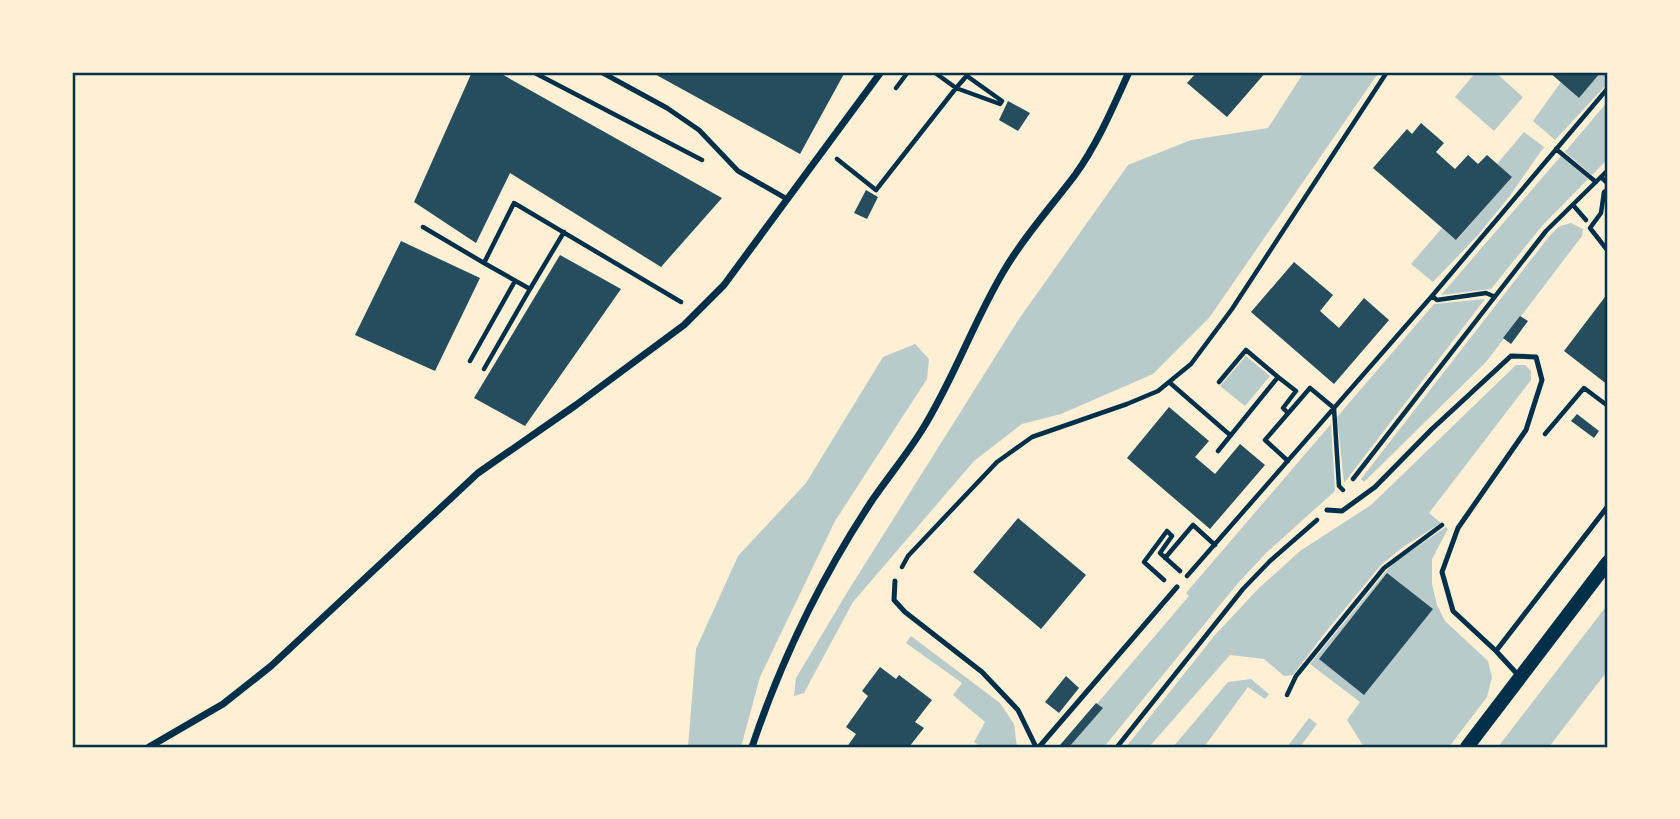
<svg xmlns="http://www.w3.org/2000/svg" width="1680" height="819" viewBox="0 0 1680 819" font-family="'Times New Roman',serif">
<style>
.green{fill:#b9caca}
.building{fill:#264d5e}
.lines{fill:none;stroke-linecap:round;stroke-linejoin:round}
.path{stroke:#003049;stroke-width:4.5}
.service{stroke:#003049;stroke-width:5}
.minor{stroke:#003049;stroke-width:7}
.secondary{stroke:#003049;stroke-width:14}
.neatline{fill:none;stroke:#003049;stroke-width:2.5}
</style>
<rect width="100%" height="100%" fill="#fdf0d5"/>
<path class="green" d="M1304 72H1379L1209 318 1153 374 1061 414 1022 424 974 461 853 602 804 693 794 696 796 678 848 591 1019 319 1128 165 1191 140 1268 128Z
M1476 72H1495L1523 97 1494 131 1455 97Z
M1601 72H1608V83L1555 140 1533 121 1561 82 1579 98Z
M1608 101V159L1592 175 1565 152Z
M1524 132 1544 147 1509 197 1478 235 1433 282 1411 264 1442 228 1457 240 1511 177 1497 164Z
M1561 156 1588 179 1542 226 1491 289 1441 295Z
M1571 223 1583 229 1582 236 1486 362 1364 482 1361 479 1551 234 1560 226Z
M1485 299 1344 483 1337 417 1434 304Z
M915 344 929 359 927 379 835 521 760 677 741 747H688L696 649 738 556 806 483 883 357Z
M1246 356 1270 376 1245 406 1220 386Z
M1516 365H1525L1531 371V380L1429 513 1441 523 1403 547 1381 565 1324 634 1293 675 1284 676 1264 659 1230 655 1149 747H1126L1215 635 1258 589 1300 551 1371 505Z
M1331 424 1335 491 1266 553 1238 583 1104 747H1060L1189 596 1186 593Z
M1446 527 1448 529 1432 559V584L1437 605 1445 621 1488 661 1492 677 1487 697 1449 747H1364L1347 720 1360 702 1310 664 1393 563Z
M1608 604V670L1549 747H1498Z
M911 636 1000 703 1014 724 1017 747H982L974 742 985 722 953 695 962 683 906 643Z
M1251 679 1269 694 1265 699 1248 687 1204 747H1173L1228 682Z
M1309 718 1317 724 1300 747H1287Z"/>
<path class="building" d="M472 72H498L722 198 661 267 510 173 476 243 414 202Z
M651 72H845L800 154Z
M1197 72H1266L1227 117 1187 83Z
M1549 72H1601L1579 98Z
M1008 101 1030 113 1018 131 999 120Z
M1421 123 1444 143 1436 152 1455 169 1468 155 1478 164 1487 155 1512 177 1456 240 1373 168 1407 129 1412 134Z
M866 190 878 197 867 219 854 213Z
M401 241 480 278 435 371 355 335Z
M560 255 621 289 525 426 474 398Z
M1294 262 1333 295 1320 311 1339 328 1364 298 1389 320 1334 384 1251 312Z
M1608 293V385L1564 351Z
M1520 316 1528 321 1511 344 1503 338Z
M1169 407 1209 441 1195 457 1215 474 1240 444 1265 465 1210 529 1127 458Z
M1577 414 1599 431 1594 438 1571 421Z
M1018 518 1086 575 1041 629 973 572Z
M1387 573 1433 609 1364 695 1319 659Z
M880 667 896 679 899 675 932 700 915 722 924 728 909 747H847L856 734 846 727 868 696 862 691Z
M1066 676 1079 688 1059 713 1045 702Z
M1096 703 1103 708 1069 747H1062L1060 745Z"/>
<g class="lines">
<path class="path" d="M533 72 702 160
M934 72 956 88 970 72
M896 88 908 72
M1556 149 1596 182
M837 159 876 190 956 88 1000 104 1002 101 967 76
M1601 177 1608 184
M1608 189 1604 192 1601 213 1590 228 1608 251
M1573 205 1586 220
M423 227 484 263 514 203 681 302
M484 263 530 289 564 232
M1432 296 1437 300 1486 293 1493 296
M470 361 515 281
M484 369 530 289
M1169 382 1230 435
M1219 382 1246 350 1278 377
M1545 434 1584 388 1608 406
M1218 451 1278 377 1296 391 1283 408 1288 413
M1288 461 1265 440 1310 388 1334 408 1339 486 1343 490
M1353 479 1546 231 1608 170
M1165 558 1193 525 1215 545
M902 567 908 556 997 462 1032 437 1127 404 1158 391 1191 364 1232 309 1387 72
M1187 576 1432 296 1608 88
M1164 580 1144 562 1167 531 1172 536 1160 553 1180 571
M1287 695 1296 676 1384 568 1442 525
M1117 747 1243 589 1270 561 1317 520"/>
<path class="service" d="M601 72 667 108 699 130 738 171 787 199
M1327 510 1342 511 1375 487 1432 429 1511 356 1536 357 1542 380 1526 430 1458 528 1442 572 1453 611 1496 651
M895 581 894 600 905 612 982 672 1018 710 1036 747
M1519 676 1496 651 1608 506
M1039 747 1177 587"/>
<path class="minor" d="M149 747 223 704 271 666 478 473 576 405 684 325 724 285 881 72
M752 747C781 660 822 576 873 499 889 476 907 454 922 430 954 379 974 320 1005 269 1025 235 1051 207 1075 175 1098 143 1113 107 1129 72"/>
<path class="secondary" d="M1467 747 1608 562"/>
</g>
<rect width="1680" height="819" fill="none" stroke="#fdf0d5" stroke-width="147"/>
<rect x="74" y="74" width="1532" height="672" class="neatline"/>
</svg>
